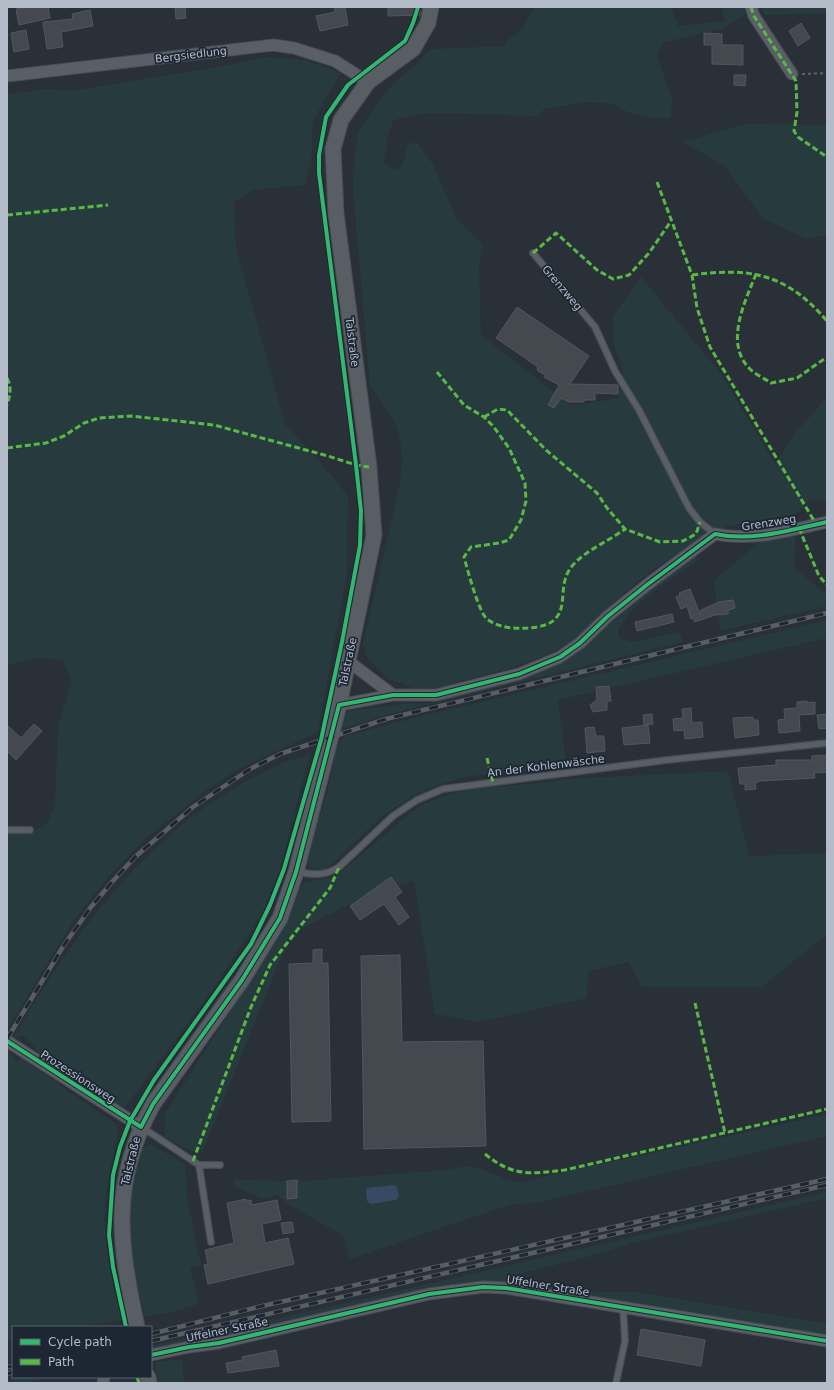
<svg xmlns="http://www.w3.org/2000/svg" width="834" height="1390" viewBox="0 0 834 1390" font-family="'DejaVu Sans',sans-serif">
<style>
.green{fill:#273a3e}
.water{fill:#384963}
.building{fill:#444950;stroke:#52575f}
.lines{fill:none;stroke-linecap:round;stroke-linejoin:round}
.lane-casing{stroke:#484c53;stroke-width:8}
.street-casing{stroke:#484c53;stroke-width:13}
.secondary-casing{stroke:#484c53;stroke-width:17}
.path{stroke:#5d636a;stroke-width:2;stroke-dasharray:3 3;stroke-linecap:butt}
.lane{stroke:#5a5e66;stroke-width:5.5}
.street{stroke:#5a5e66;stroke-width:11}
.secondary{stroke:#595d64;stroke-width:15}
.rail-casing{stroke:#595d64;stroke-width:4.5}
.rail{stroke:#1d2633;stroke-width:3;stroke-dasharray:9;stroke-linecap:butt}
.quiet{stroke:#58b947;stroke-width:3;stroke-dasharray:6 3;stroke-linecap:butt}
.cycleway-casing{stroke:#1d2633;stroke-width:6}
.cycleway{stroke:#33b770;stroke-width:4}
.labels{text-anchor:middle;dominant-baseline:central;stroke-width:3.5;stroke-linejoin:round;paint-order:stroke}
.street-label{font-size:11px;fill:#b4bcc9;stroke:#1d2633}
</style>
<rect width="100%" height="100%" fill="#2a3038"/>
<path class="green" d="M534 7H671L678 26 725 21 722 7H743L746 14 724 28 662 43 657 57 672 98 671 118 646 117 630 113 612 104 589 102 544 109 538 116 434 113 409 116 394 120 388 134 384 162 395 170 402 165 408 144 417 142 434 166 456 218 483 245 479 266 481 335 572 406 618 398 623 369 614 345 613 316 641 277 722 375 775 464 797 431 827 397V502L810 499 795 515 727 526 658 566 624 593 584 633 552 653 508 669 439 687 415 689 387 678 367 657 363 644 400 483C406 436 398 423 370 386L353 191 354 159 358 131 387 91 431 49 506 46V41L522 30Z
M761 7H827V13L765 15Z
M265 57 305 60 341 73 313 120 311 163 305 185 253 190 234 202 236 247 285 424 335 479 348 497 347 573 318 732 257 760 234 772 207 790 147 837 110 875 74 920 7 1030V834H30L48 822 55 803 58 727 71 681 63 660 34 658 7 666V94L48 89 70 91 228 65Z
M745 124 827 125V235L807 239 763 219 725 166 683 142Z
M796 532 794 567 827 595V606L720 631 714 580 765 538Z
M695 557 700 559C670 581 635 598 617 632L621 639 632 642 679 632 683 642 386 715 342 729 343 717 348 711 402 704 430 703 488 688 555 666 571 657 650 585Z
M827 620V638L558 700 566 764 464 777 435 786 417 794 382 816 325 871 311 868 307 862V854L327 793 336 747 345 736 409 719Z
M310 754 280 869 262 914 213 989 124 1109 42 1056 23 1035 13 1038C79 926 154 822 276 766 286 761 299 758 310 754Z
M728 771 749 856 827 853V934L762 987H642L629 962 588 971 587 998 479 1022 435 1014 414 881 378 890 302 928 289 944 281 958 204 1148 196 1154 165 1137 164 1115 285 925 299 887 306 882 335 877 419 806 443 796 473 789 551 782 565 779Z
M7 1047 17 1062 20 1057 115 1123 119 1130C114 1151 109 1172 106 1194 102 1228 108 1262 115 1295L118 1300 122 1320 78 1327H13V1339L7 1340Z
M827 1114V1136L536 1203 512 1204 350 1259C346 1249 346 1242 342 1235L286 1203 278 1195 263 1199 233 1186 234 1180 304 1181 445 1170 466 1166 482 1169 506 1179 525 1183 529 1180Z
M151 1144 185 1164 188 1202 201 1265 190 1268 199 1304 168 1313 145 1317 140 1295H138C128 1240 125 1205 140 1150Z
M827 1192V1198L637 1242 580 1259 511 1276 510 1279 575 1291 637 1292 827 1324V1338L524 1287 366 1305 283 1322 224 1339 151 1352V1346L315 1310Z
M182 1359 184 1383H159L155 1362Z
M19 1377H53L26 1383H7V1380Z"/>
<path class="water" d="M394 1185 397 1187 399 1197 396 1200 371 1204 367 1201 366 1191 367 1188Z"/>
<path class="building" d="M29 7H48L50 18 19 25 16 9Z
M175 7H185L186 18 176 19Z
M334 7H345L348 25 320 31 316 16 335 12Z
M388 7H420V15L388 16Z
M90 10 93 26 61 32 63 47 47 49 43 22 73 19 72 14Z
M801 23 810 38 798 46 789 31Z
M26 30 29 49 14 52 11 33Z
M704 33 722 34V45H743V65L712 64V45H704Z
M734 75H746L745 86 734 85Z
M517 307 589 356 570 384 618 385V394L595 393V400H584V402H569L561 398 554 408 548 405 559 385 544 377 545 375 537 370 538 367 496 338Z
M690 589 700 614 701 610 719 602 733 600 735 608 728 610V614L715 615 695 622 693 618 691 619 687 606 681 609 676 597 680 595 679 593Z
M672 614 674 622 637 631 635 622Z
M609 686 611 701H607V710L593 712 590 705 597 700 596 687Z
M807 701V703L815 702V714L799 715 800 731 779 733 778 720 785 719 784 709 797 708V702Z
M691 708 692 723 702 722 703 737 685 739 684 730 674 731 673 719 683 718 682 709Z
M652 714 653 724 644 725 643 715Z
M827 714V728L819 729 817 715Z
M753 717V720H758L759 735 735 738 733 718Z
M34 724 42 731 16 760 7 751V725L21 738Z
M648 725 650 743 624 745 622 728Z
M594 727 596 736H604L605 751 587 753 585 728Z
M827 755V772L814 773 815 778 760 781 755 783 756 789 745 790V784H740L738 768 776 765V760H812V756Z
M391 877 402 892 395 897 409 917 399 925 384 904 360 920 350 906Z
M322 949V963H328L331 1121 292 1122 289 964 313 963V950Z
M400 955 402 1042 483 1041 486 1146 364 1149 361 956Z
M297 1180V1198L287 1199V1181Z
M246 1199V1201L251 1200 252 1205 277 1200 281 1220 262 1224 265 1243 288 1238 294 1264 208 1284 204 1265 208 1264 205 1250 234 1243 227 1203Z
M292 1222 294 1232 283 1234 281 1223Z
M641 1329 705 1340 701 1366 637 1355Z
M276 1350 279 1366 228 1373 226 1363 243 1360 242 1357Z"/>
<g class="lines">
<g class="lane-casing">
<path id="lane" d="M533 253 595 327 615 371 639 410 689 508 700 522 715 534
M7 830H30
M298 872C314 875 325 876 339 867L393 816 417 800 443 789 667 760 827 743
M143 1128 199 1165H220
M199 1165 211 1242
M616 1383 625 1341 623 1306"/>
</g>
<g class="street-casing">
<path id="street" d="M751 7 754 16 792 74
M7 76 273 45 294 48 335 61 368 82
M348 661 393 695
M339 705 393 695H436L519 674 560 657 580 643 608 616 648 584 715 534C752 542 790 530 827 522
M7 1041 141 1127
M151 1355 189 1347 219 1343 429 1294 483 1287 506 1288 827 1341
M103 1383 104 1377"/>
</g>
<g class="secondary-casing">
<path id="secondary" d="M137 1327C119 1243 110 1183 153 1104L242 980 280 918 296 872 339 705 374 535 369 467 336 213 333 149 341 120 368 82 413 49 428 23 431 7
M148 1377 149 1383"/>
</g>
<path class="path" d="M802 74 827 73"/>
<use href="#lane" class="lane"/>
<use href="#street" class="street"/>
<use href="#secondary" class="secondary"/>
<g class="rail-casing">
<path id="rail" d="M7 1039 64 945 91 907 112 882 135 857 193 807 250 769 280 754 386 719 827 613
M151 1334 258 1307 827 1179
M151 1341 827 1185
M7 1367 13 1366
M7 1374 13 1372"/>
</g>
<use href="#rail" class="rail"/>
<path class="quiet" d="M751 7 754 16 796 81 797 112 794 131 798 137 827 157
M657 182 692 275 697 308 710 347 816 524
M7 215 108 205
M533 253 556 233 597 270 613 279 629 275 649 253 671 221
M756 274C745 302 725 341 748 367 754 374 764 378 771 383L797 378 827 357
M692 275C751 267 787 274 827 321
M437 372 464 405 484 417 493 426 509 448 525 483 526 501 521 520 509 540 499 543 471 547 464 557C467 568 479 613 487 619 499 628 514 629 528 628 538 627 549 626 556 618 568 605 557 583 573 565 586 550 609 541 625 529
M7 378C12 387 10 396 7 405
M484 417 498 409 507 410 546 450 597 493 607 508 625 529 660 542 683 541 696 534 700 522
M7 448 46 443 64 436 84 423 99 418 131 416 214 425 328 456 356 465 369 467
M799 528 819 576 827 585
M487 758 493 783
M695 1003 725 1133
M485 1154C513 1177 531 1174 565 1170L827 1109
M193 1161 251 1007 270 965 330 888 339 867
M137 1377 139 1383"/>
<g class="cycleway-casing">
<path id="cycleway" d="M7 1041 141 1127 153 1104 242 980 280 918 296 872 339 705 393 695H436L519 674 560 657 580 643 608 616 648 584 715 534C752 542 790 530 827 522
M126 1327 113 1267 109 1235 113 1175 120 1147 130 1121 154 1080 251 944 270 905 284 869 321 740 342 642 360 545 361 511 356 465 319 173V155L326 117 348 85 405 41 413 23 418 7
M151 1355 189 1347 219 1343 429 1294 483 1287 506 1288 827 1341"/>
</g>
<use href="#cycleway" class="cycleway"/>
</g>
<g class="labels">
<g class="street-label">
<text transform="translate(191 55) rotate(-7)">Bergsiedlung</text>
<text transform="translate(562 288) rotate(50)">Grenzweg</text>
<text transform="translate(352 342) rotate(83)">Talstraße</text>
<text transform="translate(769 523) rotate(-9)">Grenzweg</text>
<text transform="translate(348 662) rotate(-78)">Talstraße</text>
<text transform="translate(546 766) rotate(-7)">An der Kohlenwäsche</text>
<text transform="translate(78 1077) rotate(33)">Prozessionsweg</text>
<text transform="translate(131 1161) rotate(-76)">Talstraße</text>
<text transform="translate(548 1286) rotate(9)">Uffelner Straße</text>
<text transform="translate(227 1330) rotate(-12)">Uffelner Straße</text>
</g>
</g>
<rect width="834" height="1390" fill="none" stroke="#b4bcc9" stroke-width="16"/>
<rect x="12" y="1326" width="140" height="52" fill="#1d2633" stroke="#59626f"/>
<rect x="20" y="1339" width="20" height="6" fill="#33b770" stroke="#59626f"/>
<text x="48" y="1346" font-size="12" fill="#b4bcc9">Cycle path</text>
<rect x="20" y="1359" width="20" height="6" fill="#58b947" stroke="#59626f"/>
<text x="48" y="1366" font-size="12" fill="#b4bcc9">Path</text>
</svg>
